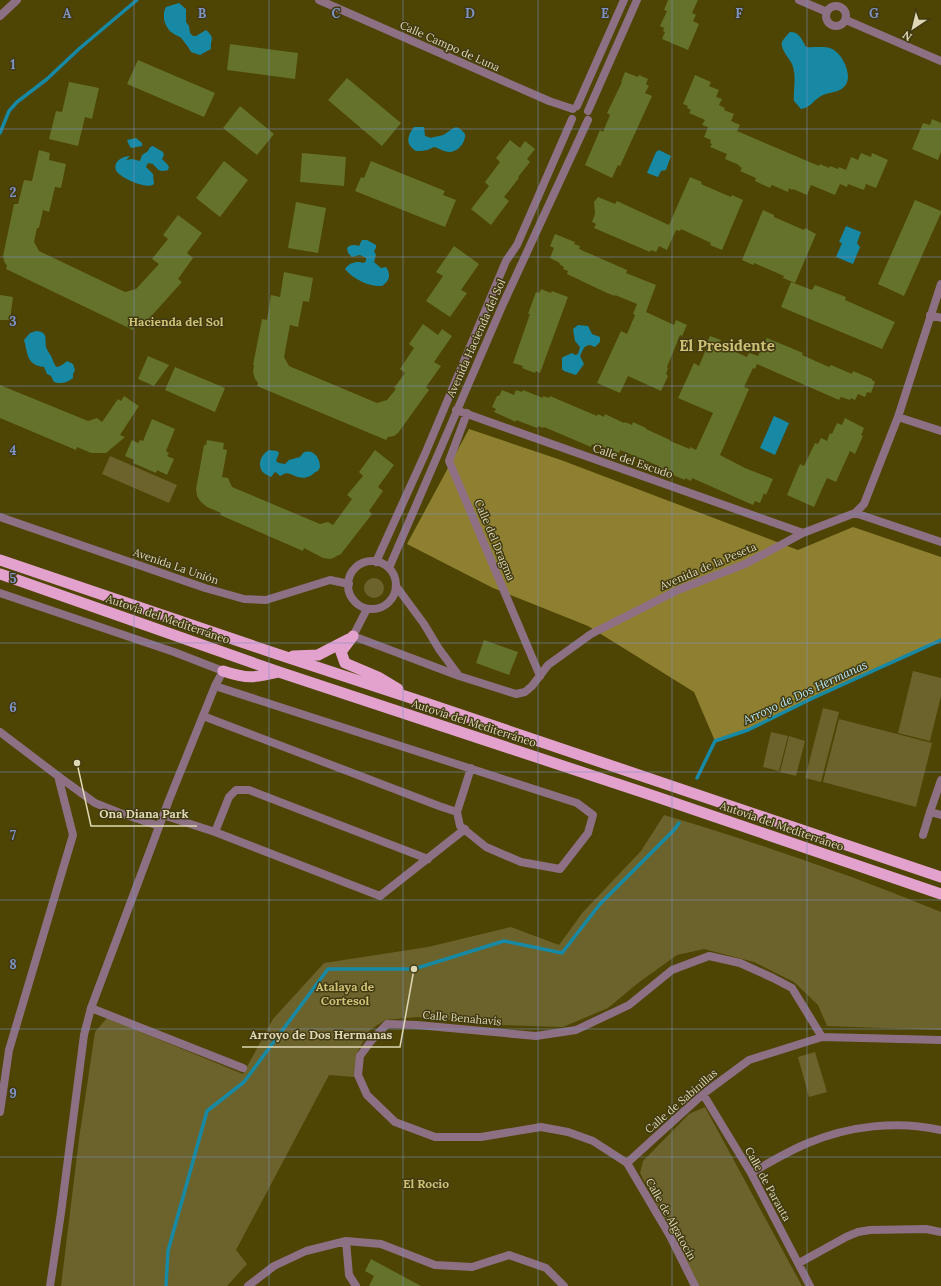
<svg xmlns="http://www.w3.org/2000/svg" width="941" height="1286" viewBox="0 0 941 1286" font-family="Lora,serif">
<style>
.green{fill:#6c632c}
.forest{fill:#8e8030}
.water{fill:#1789a4}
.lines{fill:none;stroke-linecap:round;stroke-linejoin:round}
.stream{stroke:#1789a4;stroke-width:3.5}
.building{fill:#64722b}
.minor{stroke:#8d7083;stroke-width:8}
.tertiary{stroke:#8d7083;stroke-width:8}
.trunk{stroke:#e2a2cd;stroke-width:11}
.grid{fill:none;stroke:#7e93c6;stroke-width:1;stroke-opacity:0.55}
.labels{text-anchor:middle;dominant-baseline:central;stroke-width:3;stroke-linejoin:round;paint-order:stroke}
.street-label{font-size:11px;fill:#ded8b4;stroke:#413a12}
.neighbourhood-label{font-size:12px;font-weight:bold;fill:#cec176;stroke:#413a12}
.water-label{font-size:12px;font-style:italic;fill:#b9e8f7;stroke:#413a12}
.district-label{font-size:15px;font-weight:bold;fill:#cec176;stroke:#413a12}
.grid-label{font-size:13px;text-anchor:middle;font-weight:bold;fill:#7e93c6;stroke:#413a12;stroke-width:3;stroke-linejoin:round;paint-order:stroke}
.leader{fill:none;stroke:#ded8b4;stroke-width:1.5}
.callout-dot{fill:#ded8b4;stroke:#413a12;stroke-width:1.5}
.callout-label{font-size:12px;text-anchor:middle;font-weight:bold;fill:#ded8b4;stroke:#413a12;stroke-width:3;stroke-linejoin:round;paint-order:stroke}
</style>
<rect width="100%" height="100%" fill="#4e4404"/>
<path class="green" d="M110 456 177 485 169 503 102 474Z
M364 588a10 10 0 1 1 20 0a10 10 0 1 1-20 0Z
M913 671 941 678V696L930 741 898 733Z
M823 708 839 712 821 782 805 778Z
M839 719 932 743 916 807 823 782Z
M771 732 788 736 779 771 763 767Z
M789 736 805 741 796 776 780 772Z
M664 815C758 843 851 875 941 912V1030L827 1026 818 1005 794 982 754 962 704 949 677 955 638 983 608 1008 563 1027 498 1025 418 1017 385 1020 370 1030 358 1051 354 1077 329 1075 236 1250 247 1264 227 1286H61L79 1139 95 1032 107 1018 243 1074 273 1019 324 963 428 947 511 927 559 945 583 912 641 851Z
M815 1052 827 1092 809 1097 798 1057Z
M705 1107 802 1286H699L640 1173 643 1161 689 1114Z"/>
<path class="forest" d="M469 429 561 460 798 550 853 527 941 557V640L813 698 748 730 715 741 694 692 588 626 493 588 407 544Z"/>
<path class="water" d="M179 3 186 9V22L189 26 190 33 193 36H196L206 30C216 39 210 38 211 49L200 55 191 52C189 48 185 43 182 39 180 36 177 36 174 34 165 29 161 16 166 7Z
M790 32C800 32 802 40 806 47 814 48 827 45 834 50 843 56 854 77 844 87 838 93 828 92 821 96 814 100 810 108 801 109L794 101C793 89 797 76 792 64 789 58 780 49 782 42 784 38 787 35 790 32Z
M414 127H424L425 136 431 138C435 136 438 137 443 135 452 131 455 121 465 134 466 142 458 152 449 152 444 152 439 148 434 147 427 151 422 151 416 151 405 144 407 136 414 127Z
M136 138 142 143V146L131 148 129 145 127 140Z
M153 146 163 152 164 155 162 159 167 164 169 167 168 170C159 172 159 171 153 164L148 163 146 167 153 174 154 184C148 190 123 179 117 172 111 163 122 156 130 156L126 160 132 159 140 161 142 155 148 151 150 147Z
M659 150 671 156 666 170 661 171 658 177 647 173 656 152Z
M846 226 861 232 857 243 860 247 853 264 836 257 842 243 839 242Z
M362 240H367L376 245V248L374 251 376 255 374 262 381 268 386 267C391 274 390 281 382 286 369 287 353 279 345 269 350 262 357 261 364 263L366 261V258L360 255 352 257 348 253 347 248C351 244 354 245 359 246Z
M578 325 588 326 592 334 600 337V342L595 347 590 345C583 346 583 350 580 356L584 364 576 375 564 371 562 369V358L563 357 572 353 575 355 578 354 580 347 575 341 573 329Z
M36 331C48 332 45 338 46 347 47 350 49 353 51 356 56 366 54 372 67 361L73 364 75 370 73 374V378C67 383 61 384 54 382L51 376 47 374 44 367C26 365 28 353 24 340L30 333Z
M774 416 789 423 775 455 760 448Z
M269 450 277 451 279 453 276 461 279 463 285 464 289 460 300 457 304 452C314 449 320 458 320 467L318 471C314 472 313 475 310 476 300 481 294 474 286 473L280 476 277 473 275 472 271 477C268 475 264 474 262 471 257 463 262 454 269 450Z"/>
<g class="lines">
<path class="stream" d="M0 133 9 111 17 102 47 79 80 48 137 0
M697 778 715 741 748 730 813 698 941 640
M166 1286 168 1251 207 1111 244 1082 328 969H414L504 941 562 953 600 904 674 830 679 823"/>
</g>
<path class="building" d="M668 0H698L692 13 696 15 693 21 699 24 688 50 662 39 665 32 663 31 664 28 660 26 667 11 664 10Z
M230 44 298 53 295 79 227 70Z
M138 60 215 93 204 117 127 84Z
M625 72 638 77 639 75 648 79 646 84 649 86 645 93 652 96 620 166 618 165 612 178 585 165 600 130 603 132 610 115 607 113 622 82H621Z
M695 75 711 82 709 86 719 90 716 97 722 99 719 105 725 108 724 110 734 114 731 121 740 125 737 131 819 166 820 164 829 168 830 166 838 169 839 167 846 170 851 157 858 160 861 153 871 157 872 153 888 160 876 188 866 184 864 190 848 184 847 187 840 184 835 195 811 185 807 195 793 189 792 190 789 188 788 192 772 185 770 188 755 181 756 178 740 171 742 168 739 166V165L725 159 727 154 710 147 712 144 710 143 711 140 704 137 708 127 702 125 705 120 689 113 691 110 687 108 688 106 683 104Z
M347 78 401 123 382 146 328 100Z
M69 82 99 88 92 119 85 117 78 146 49 139 56 111 62 112Z
M240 106 274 134 257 155 223 128Z
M932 119 941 123V152L938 160 912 149 923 123 930 125Z
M510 140 520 148 525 141 535 149 527 159 530 162 518 177 519 178 504 197 509 201 491 225 471 209 489 186 485 182 500 162 496 158Z
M39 150 50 153 49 160 66 164 61 188 55 187 49 212 43 210 39 228H37L34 242 39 251 125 292 136 289 159 264 152 259 168 239 163 235 178 215 202 233 187 253 193 258 178 279 182 282 145 323 139 326H134L133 330 6 269 7 266 4 261 3 256 14 204H18L24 180 32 181Z
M302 153 346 157 344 186 300 182Z
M224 161 248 180 220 217 196 198Z
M371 161 445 191 443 195 456 200 445 227 355 191 361 177 364 178Z
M690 177 702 182 701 184 731 197 732 195 743 200 722 250 710 245 711 243 681 229 680 231 676 230 667 250 659 246 656 252 651 250 650 252 594 228 596 224 592 222 595 214 594 202 598 197 615 204 617 201 669 225Z
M915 200 941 211V213L904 296 878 284Z
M296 202 326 208 318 253 288 248Z
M763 210 774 215V217L804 230 805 228 816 234 795 283 783 278 784 276 754 263 753 265 742 260Z
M555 234 575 242 574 244 580 246 579 249 627 270 626 273 656 285 646 312 674 325 676 320 687 325 682 336 680 335 667 367 668 368 666 374 668 376 661 391 628 376 620 393 597 383 621 331 627 334 635 315 633 314 637 304 615 295V296L607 293 567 274 568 271 563 269 564 267 559 264 560 263 550 258 554 248 550 246Z
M454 246 479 264 461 290 467 293 450 317 426 301 443 276 436 272Z
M284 272 313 278 309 302 303 301 298 327 290 325 284 357 289 366 377 403 387 400 396 389 394 388 405 373 400 369 414 348 409 344 423 324 438 335 442 329 452 336 434 362 441 366 426 387 429 390 398 433 394 436 388 437 386 440 257 386 258 383 255 379 253 372 254 365H253L262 319 267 320 271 295 280 297Z
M791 282 812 290 815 285 846 297 845 300 895 322 882 349 781 307Z
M541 289 551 293 552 291 568 297 540 373 536 371 535 373 522 368 523 366 513 363 530 314H528L536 292 539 293Z
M0 295 13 297 10 320H0Z
M710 336 721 340 719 345 747 357 749 353 758 356 767 338 803 353 802 355 829 367 831 365 852 374 853 371 872 379V380L875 382 871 393 867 392 865 397 858 394 855 400 851 398 850 400 841 397 839 400 757 364 755 369 753 368 744 387 749 389 720 455 745 468 773 479 766 495 764 493 760 503 755 501 753 505 692 478 691 481 685 478V480L658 469 659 466 620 450 619 453 598 445 597 447 592 444 591 447 544 427 543 428 538 426 537 428 516 420V422L494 412 496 409 492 407 497 396H499L502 390 514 395 516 390 522 392 523 390 543 398V396L549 398 550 396 597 416 598 414 604 417 605 414 624 423 625 422 632 425 633 422 646 428V429L670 440V441L690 449V447L696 450 713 413 678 398 694 363 699 366 707 347H705Z
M148 356 169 365 154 386 138 379Z
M175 367 225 388 215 412 165 390Z
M0 385 88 421 97 418 102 422 118 399 121 401 124 396 139 406 120 435 125 437 106 453H91L77 447 76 450 0 418Z
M845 418 864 428 861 435 863 436 855 454 850 451 836 482 827 478 814 507 787 495 800 464 804 466 815 443 818 444 821 438 827 441 830 433 832 434 837 423 842 425Z
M152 419 175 429 166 451 169 453 167 456 174 459 167 475 157 470 156 473 133 463 134 460 125 456 132 440 138 443 140 440 143 441Z
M207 440 224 443 223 449 227 450 222 477 228 478 232 487 320 524 328 522 333 525 352 499 347 495 363 476 359 472 375 450 394 465 378 487 383 491 369 511 372 514 341 554 331 559 323 558 304 548 303 551 220 515 221 513 207 507 200 501 197 496 196 489 204 445H206Z
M484 640 518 652 509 675 476 663Z
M371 1259 421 1286H369L374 1276 365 1271Z"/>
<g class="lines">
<path class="minor" d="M930 315 941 318
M456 410 803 533
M467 413 449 461 540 676
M898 417 941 431
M855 513 941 542
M396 586 424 624 439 649 459 676 516 694 525 692 532 686 548 665 591 634 678 590 745 564 803 533 855 513 864 504 898 417 941 284
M353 636 459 676
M215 686 577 803 593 815 588 833 560 869 521 862 486 847 460 826 457 812 471 768
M203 716 439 806 457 812
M0 732 58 776 73 835 9 1050 0 1112
M58 776 95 803 120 813 159 826
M163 815 215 832 380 896 465 829
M215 832 229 797 236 790H249L428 859
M923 835 930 812
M91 1008 243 1068
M703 1094 751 1173 810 1286
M627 1163 703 1094 749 1060 822 1037 941 1040
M751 1173C769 1163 788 1151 808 1143 849 1126 897 1120 941 1130
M346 1241 349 1275 356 1286
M799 1263 846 1237 858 1232 870 1230 926 1229 941 1232
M248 1286 274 1266 306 1251 346 1241 381 1244 435 1265 472 1267 509 1255 546 1268 564 1286
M695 1286 670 1236 627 1163 593 1141 568 1132 541 1127 481 1137H435L395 1122 367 1095 358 1075 360 1056 371 1041 387 1024 417 1025 536 1036 576 1030 629 1005 672 970 709 956 740 963 773 978 792 988 822 1037"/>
<path class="tertiary" d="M319 0 549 101 573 109
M799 0 827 12
M826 16a10 10 0 1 1 20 0a10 10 0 1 1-20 0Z
M0 16 17 0
M846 20 941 61
M577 106 624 0
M588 111 637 0
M0 517 205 588 244 599 266 600 330 580 349 584
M348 585a24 24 0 1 1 48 0a24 24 0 1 1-48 0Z
M376 562 425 454 506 261 517 245 572 119
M389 568 503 304 588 120
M0 593 174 652 223 671 215 686 169 800 91 1008 84 1035 61 1213 50 1286
M353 636 367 609
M941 780 930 812 941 815"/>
<path class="trunk" d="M0 560 277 654 417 700 941 877
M0 574 279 672 657 797 941 894
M353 636 341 652 345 663 378 677 398 689
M293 656 318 655 349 639
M223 671C247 679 254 678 279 672"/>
</g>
<path class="grid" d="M134 0V1286M269 0V1286M403 0V1286M538 0V1286M672 0V1286M807 0V1286M0 129H941M0 257H941M0 386H941M0 514H941M0 643H941M0 772H941M0 900H941M0 1029H941M0 1157H941"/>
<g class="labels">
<g class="street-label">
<text transform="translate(450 46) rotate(24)">Calle Campo de Luna</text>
<text transform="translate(476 338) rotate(-66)">Avenida Hacienda del Sol</text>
<text transform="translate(633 461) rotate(19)">Calle del Escudo</text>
<text transform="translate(495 540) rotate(67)">Calle del Dragma</text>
<text transform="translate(176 566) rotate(19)">Avenida La Unión</text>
<text transform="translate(708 566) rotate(-23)">Avenida de la Peseta</text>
<text transform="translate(168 619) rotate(19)">Autovía del Mediterráneo</text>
<text transform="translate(474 723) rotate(18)">Autovía del Mediterráneo</text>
<text transform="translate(782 826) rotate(19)">Autovía del Mediterráneo</text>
<text transform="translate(462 1018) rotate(5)">Calle Benahavís</text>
<text transform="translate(681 1101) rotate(-41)">Calle de Sabinillas</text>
<text transform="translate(768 1184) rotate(61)">Calle de Parauta</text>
<text transform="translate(671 1219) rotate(61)">Calle de Algatocín</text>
</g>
<g class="neighbourhood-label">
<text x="176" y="321">Hacienda del Sol</text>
<text x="345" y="986">Atalaya de<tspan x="345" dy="14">Cortesol</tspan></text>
<text x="426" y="1183">El Rocio</text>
</g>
<g class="water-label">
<text transform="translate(805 692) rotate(-25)">Arroyo de Dos Hermanas</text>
</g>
<g class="district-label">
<text x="727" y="345">El Presidente</text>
</g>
</g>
<g class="grid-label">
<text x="67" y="18">A</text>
<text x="202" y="18">B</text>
<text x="336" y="18">C</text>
<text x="470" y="18">D</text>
<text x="605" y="18">E</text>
<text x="739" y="18">F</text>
<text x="874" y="18">G</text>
<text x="13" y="69">1</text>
<text x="13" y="197">2</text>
<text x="13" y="326">3</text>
<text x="13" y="455">4</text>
<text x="13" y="583">5</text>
<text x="13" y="712">6</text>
<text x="13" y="840">7</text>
<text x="13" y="969">8</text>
<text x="13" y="1098">9</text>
</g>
<path class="leader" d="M77 763L91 826H197M414 969L400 1047H242"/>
<g class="callout-dot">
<circle cx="77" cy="763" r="4"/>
<circle cx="414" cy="969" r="4"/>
</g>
<g class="callout-label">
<text x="144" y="818">Ona Diana Park</text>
<text x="321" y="1039">Arroyo de Dos Hermanas</text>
</g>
<g transform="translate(913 28) rotate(215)" stroke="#413a12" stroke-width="3" paint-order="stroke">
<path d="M0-3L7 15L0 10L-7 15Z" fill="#ded8b4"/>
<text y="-6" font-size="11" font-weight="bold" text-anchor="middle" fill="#ded8b4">N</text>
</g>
</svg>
